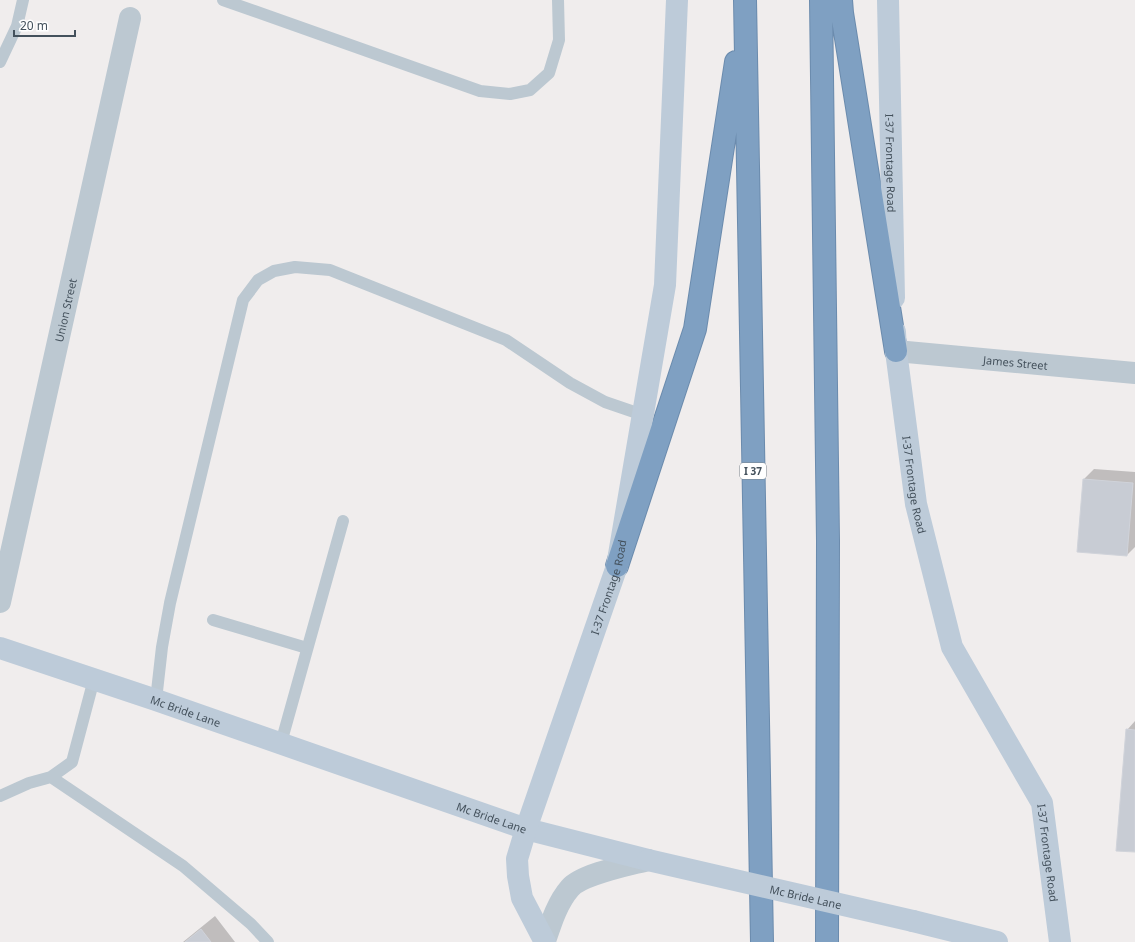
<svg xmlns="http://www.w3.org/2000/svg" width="1135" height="942" viewBox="0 0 1135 942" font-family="'Noto Sans',sans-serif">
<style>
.shadow{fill:#0003}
.building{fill:#c8ccd4;stroke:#d0d3da}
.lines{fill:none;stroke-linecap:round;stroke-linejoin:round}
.highway-casing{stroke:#6b8bad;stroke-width:24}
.lane{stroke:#bcc8d1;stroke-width:12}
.street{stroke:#bcc8d1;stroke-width:22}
.secondary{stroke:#bdcbd9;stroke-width:22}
.highway{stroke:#7fa0c2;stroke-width:22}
.secondary-bridge{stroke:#bdcbd9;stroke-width:22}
.labels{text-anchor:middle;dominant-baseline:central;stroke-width:3.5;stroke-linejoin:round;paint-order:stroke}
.shield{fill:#fff;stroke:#7c858d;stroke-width:1}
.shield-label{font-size:10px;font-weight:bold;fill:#44515c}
.street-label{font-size:11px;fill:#44515c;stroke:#fff}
</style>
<rect width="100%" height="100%" fill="#f0eded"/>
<path class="shadow" d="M1094 469 1135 472V547L1127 555 1084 479Z
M1135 721V851L1127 730Z
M215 916 235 942H183Z"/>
<path class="building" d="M1083 479 1133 483 1127 556 1077 552Z
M1126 729 1135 730V852L1116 851Z
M201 929 211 942H185Z"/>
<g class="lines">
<g class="highway-casing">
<path id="highway" d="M745 0 762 942
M821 0 828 541 827 942
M841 0 842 13 896 351
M617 566 695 329 736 62"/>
</g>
<path class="lane" d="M223 0 480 91 510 94 530 90 549 73 559 40 558 0
M0 62 17 26 23 0
M213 620 307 648
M156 700 162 647 170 603 243 300 258 280 274 271 295 267 330 270 506 340 570 383 605 402 643 415
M281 743 343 521
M51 777 183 866 251 924 268 942
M0 796 29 783 51 777 72 762 94 679"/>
<g class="street">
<path id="s1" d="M896 351 1135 373"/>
<path id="s2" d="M0 602 130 18"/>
<path d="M545 941C551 923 557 903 570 888 582 874 629 865 648 860"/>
</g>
<g class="secondary">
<path id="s3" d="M888 0 894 298"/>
<path id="s4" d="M895 332 896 351 916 504 952 647 1042 803 1060 942"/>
<path id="s5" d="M0 648 156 700 526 829 648 860"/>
<path d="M913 921 997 942"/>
<path id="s6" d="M545 942 522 898 518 876 517 859 526 829 617 566 665 285 677 0"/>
</g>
<use href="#highway" class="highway"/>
<path class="secondary-bridge" id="s7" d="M648 860 913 921"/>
</g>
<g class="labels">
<rect class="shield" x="740" y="463" width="26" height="16" rx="3"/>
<g class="shield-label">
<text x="753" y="471">I 37</text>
</g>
<g class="street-label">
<text stroke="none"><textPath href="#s3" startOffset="163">I-37 Frontage Road</textPath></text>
<text stroke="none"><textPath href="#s2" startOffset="299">Union Street</textPath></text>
<text stroke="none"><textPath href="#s1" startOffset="120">James Street</textPath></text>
<text stroke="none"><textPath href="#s4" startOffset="154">I-37 Frontage Road</textPath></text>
<text stroke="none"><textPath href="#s6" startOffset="376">I-37 Frontage Road</textPath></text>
<text stroke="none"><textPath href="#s5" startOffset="196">Mc Bride Lane</textPath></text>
<text stroke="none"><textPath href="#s5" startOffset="520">Mc Bride Lane</textPath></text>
<text stroke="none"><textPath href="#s4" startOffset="551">I-37 Frontage Road</textPath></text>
<text stroke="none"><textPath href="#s7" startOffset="162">Mc Bride Lane</textPath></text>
</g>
</g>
<path d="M14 30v6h61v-6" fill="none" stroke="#44515c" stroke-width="2"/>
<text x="20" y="30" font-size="12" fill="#44515c" stroke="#ffffff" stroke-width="3" paint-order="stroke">20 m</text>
</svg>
